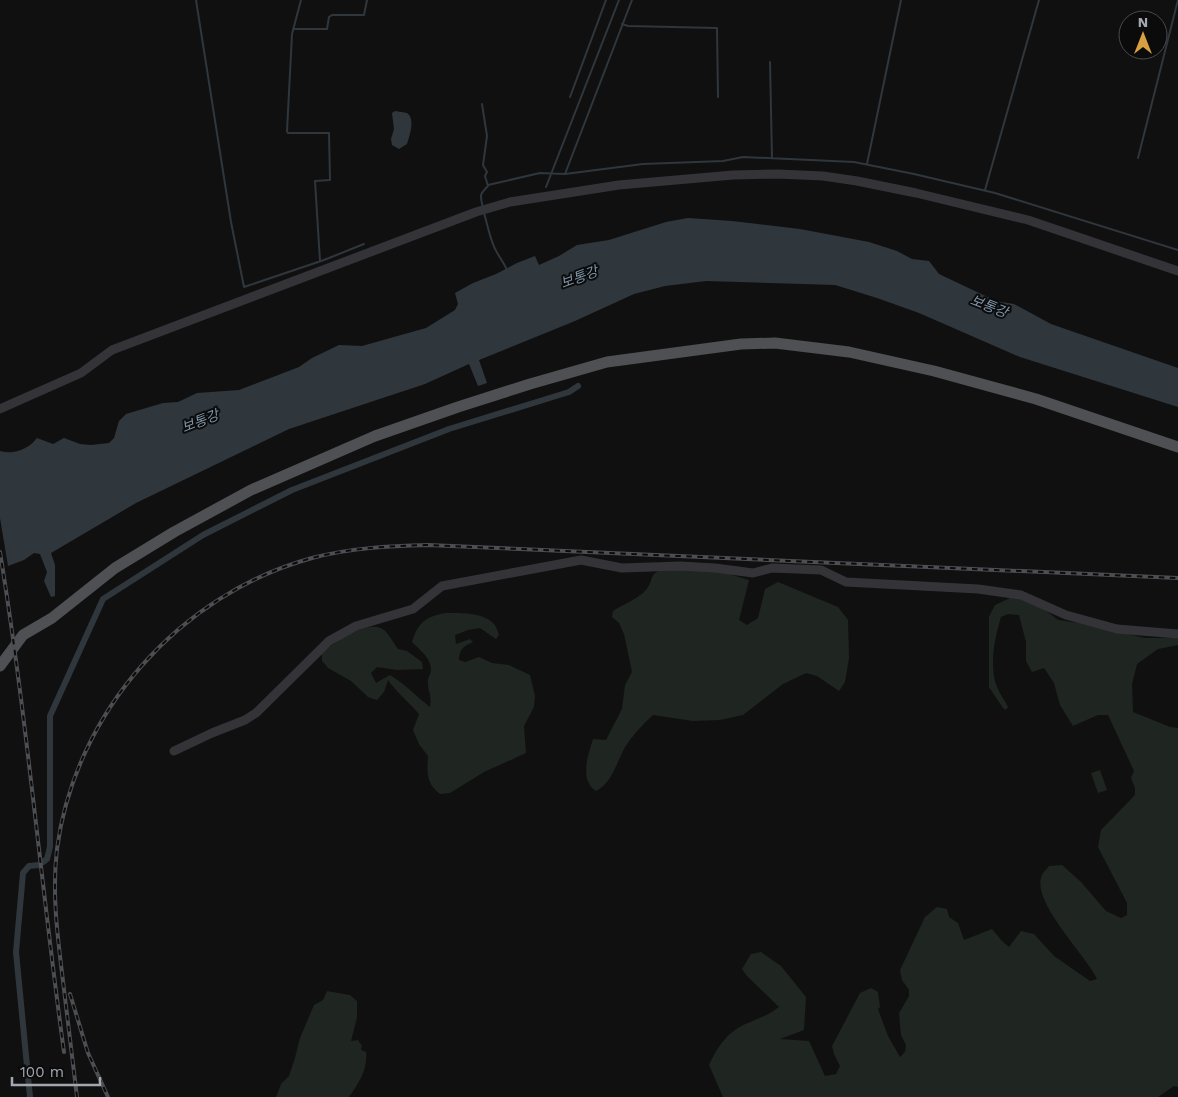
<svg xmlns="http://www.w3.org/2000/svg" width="1178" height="1097" viewBox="0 0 1178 1097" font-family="'Work Sans','Noto Sans KR',sans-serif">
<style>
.green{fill:#1f2520}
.water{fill:#2f373c}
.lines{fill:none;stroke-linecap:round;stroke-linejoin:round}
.stream{stroke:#2f373c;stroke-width:2}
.canal{stroke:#2f373c;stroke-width:6}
.minor{stroke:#343438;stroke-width:9}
.major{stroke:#4e5054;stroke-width:11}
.rail-casing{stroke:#4d4e52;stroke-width:4}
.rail{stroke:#0b0b0c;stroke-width:2;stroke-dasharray:5.5;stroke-linecap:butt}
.labels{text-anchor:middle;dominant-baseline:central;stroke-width:4;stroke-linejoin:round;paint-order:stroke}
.water-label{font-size:14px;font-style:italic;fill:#7e95a7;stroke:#0b0b0c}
</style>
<rect width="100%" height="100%" fill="#101011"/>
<path class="green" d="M673 568 719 571 749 580 739 620 747 625 758 618 765 589 778 582 838 607 848 620 849 658 845 682 839 691 817 676 806 673 783 684 743 715 720 720 693 721 653 715C642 725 633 735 625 747 616 763 613 782 596 791 579 780 588 755 593 739L606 740 622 709 625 685 632 672 624 634 619 623 612 617 613 611C622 605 637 599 644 592 658 578 643 572 673 568Z
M1010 598 1023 599 1043 608 1058 620 1079 623 1145 638H1178V645L1158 649 1137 664 1132 684 1133 712 1170 727 1178 728V1087L1174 1086 1158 1097H723L709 1065C718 1046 728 1031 748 1023 759 1018 769 1015 779 1007L747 976 742 969 751 954 761 952 781 966 806 997 804 1030 780 1039 809 1041 825 1076 836 1074 840 1066 834 1054 832 1046 860 993 871 988 878 992 880 1007 878 1009 888 1036 900 1057 905 1052 906 1045 901 1035 899 1013 909 996V990L902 980 900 970 925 917 937 907 947 909 949 917 958 923 964 940 992 929 1002 941 1009 947 1021 931 1034 934 1054 956 1090 981 1097 979C1086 955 1030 901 1042 875 1043 872 1047 869 1049 866L1062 865 1081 882 1106 911 1121 918 1127 915V903L1098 847 1101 830 1135 795V788L1131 778 1134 771 1108 715H1098L1073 726 1060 705 1054 683 1044 668 1032 672 1026 661V642L1019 615 1008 614 1001 617C995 637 990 661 995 681 997 690 1004 699 1008 707L1006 710 1003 708 989 687V617L995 605Z
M446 613C461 613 483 612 494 624 496 626 498 632 499 635L496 639 480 628 468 630 455 635 456 644 470 639 473 642C463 647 460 648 459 660L465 662 479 657 492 663 509 665 530 675 535 696 534 707 524 726 526 753 484 772 450 793 440 794C426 783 427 773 428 756L419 744 413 730 419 714C409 702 397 693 388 680L384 692 377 700 368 697 351 681 328 668 322 661V654C333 642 369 618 384 630 390 635 394 644 398 649L407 651 422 662 423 669 397 670 377 667 371 673 376 683 390 675C405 684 416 696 430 707 432 693 428 694 428 683 427 679 430 675 431 671 432 659 420 650 412 642 418 622 427 616 446 613Z
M1100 770 1107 790 1098 793 1091 773Z
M327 991 350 995 357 1001V1017L351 1041 358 1040 362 1046 361 1050 366 1052C368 1069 359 1083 349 1097H276L281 1084 289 1076 295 1058 300 1038 314 1005 323 1000Z"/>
<path class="water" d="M395 111C399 112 404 112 407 113 416 119 409 137 407 144L399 149 392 145 391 139 394 129 392 113Z
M688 218 732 221 800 229 869 242 897 251 912 259 929 261 939 274 996 301 1014 304 1051 324 1178 368V407L1020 357 919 313 877 298 835 285 706 281 665 286 634 294 575 321 479 360 487 383 478 386 469 364 425 384 289 429 136 503 51 553 55 565V596L51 597 44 581 47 572 40 554 34 553 24 560 8 566 0 518V451C14 455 29 449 37 438L53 444 64 438 80 444 91 445 109 443 114 438 119 421 126 414 163 403 178 402 197 393 239 390 299 367 312 358 339 345 362 346 426 328 455 310 458 304 455 293 473 283 496 274 517 263 535 256 539 265 559 256 577 245 609 240 666 222Z"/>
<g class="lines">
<path class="stream" d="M196 0 231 222 244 287 324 260 364 244
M301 0 292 34 287 131 288 133H329L330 180 315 181 320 261
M622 24 628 26 717 28 718 97
M294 29H327L329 17 332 15H364L367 0
M770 62 772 158
M570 97 606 0
M482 104 487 136 483 165 487 172 485 176 488 186C479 195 480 195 483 208
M1138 158 1178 0
M867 164 901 0
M565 174 632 0
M488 185 540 173 565 174 643 164 723 161 743 157 854 162 914 174 995 193 1178 250
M546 187 619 0
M985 190 1039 0
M484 213C487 223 489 234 493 244 496 253 503 261 507 270"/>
<path class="canal" d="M43 862 47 859 50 847V716L103 599 203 535 292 490 449 429 569 392 578 386
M30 1097 16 952 23 873 29 866 39 865"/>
<path class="minor" d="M0 409 81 373 112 350 476 212 510 202 619 185 733 175 778 174 823 176 857 181 916 193 1028 220 1178 271
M174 751 212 733 245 720 256 713 329 641 356 626 413 609 442 586 581 560 622 568 680 566 715 568 753 573 772 568 821 570 846 582 978 589 1021 595 1066 615 1117 629 1178 634"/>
<path class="major" d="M0 666 23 635 52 618 115 568 174 532 251 490 375 436 458 407 530 384 607 362 741 344 775 343 849 352 934 371 1036 399 1178 447"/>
<g class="rail-casing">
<path id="rail" d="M0 552C27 718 41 886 64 1052
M70 994 88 1053 108 1097
M77 1097C72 1056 67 1014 62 973 57 932 52 891 57 849 75 712 180 594 312 558 350 548 389 546 428 545L1178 578"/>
</g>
<use href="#rail" class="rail"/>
</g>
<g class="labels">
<g class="water-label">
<text transform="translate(579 277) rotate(-20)">보통강</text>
<text transform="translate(989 306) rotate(21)">보통강</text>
<text transform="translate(200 421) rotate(-21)">보통강</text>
</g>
</g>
<g transform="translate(1143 35)"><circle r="24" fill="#0b0b0c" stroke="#484a4e"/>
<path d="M0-4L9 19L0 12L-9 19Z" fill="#d8a041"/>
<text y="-8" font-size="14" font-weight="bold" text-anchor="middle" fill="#a3a8b0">N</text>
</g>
<path d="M12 1077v8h88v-8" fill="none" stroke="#a3a8b0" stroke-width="2.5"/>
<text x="20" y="1077" font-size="15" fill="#a3a8b0" stroke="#0b0b0c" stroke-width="4" paint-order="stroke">100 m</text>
</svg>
